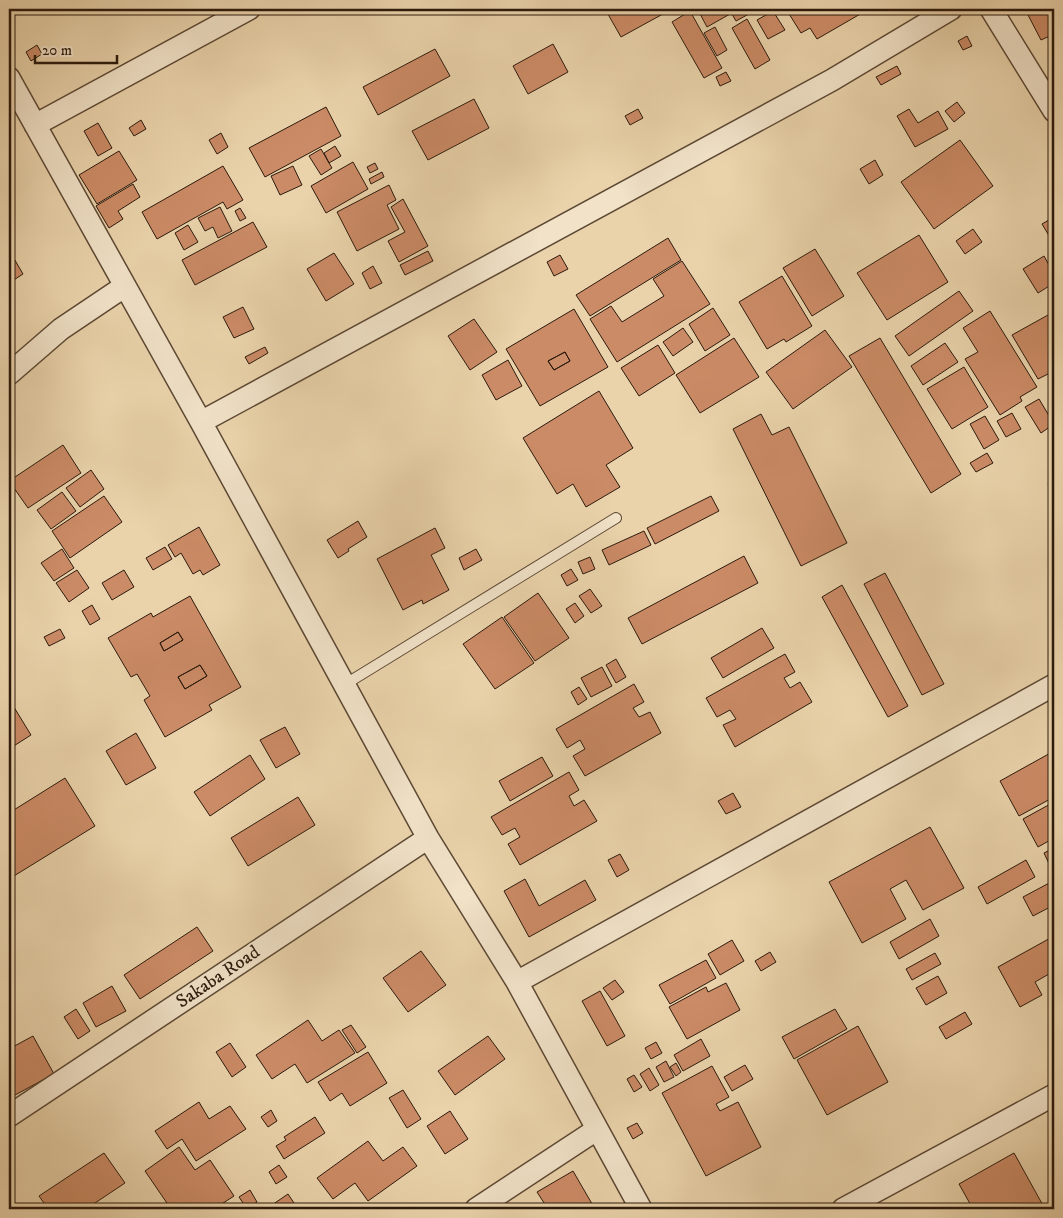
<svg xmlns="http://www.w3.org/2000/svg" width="1063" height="1218" viewBox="0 0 1063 1218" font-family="'IM FELL DW Pica',serif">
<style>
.building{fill:#cb8b66;stroke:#2c1a0d;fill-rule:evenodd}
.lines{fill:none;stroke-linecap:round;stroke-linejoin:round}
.service-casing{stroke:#5c4834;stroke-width:12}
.minor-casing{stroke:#5c4834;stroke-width:24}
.service{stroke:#f1e2c8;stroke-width:10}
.minor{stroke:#f1e2c8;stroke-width:21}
.labels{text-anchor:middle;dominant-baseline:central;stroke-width:4;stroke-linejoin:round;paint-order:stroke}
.street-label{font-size:19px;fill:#2c1a0d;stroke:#f1e2c8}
</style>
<rect width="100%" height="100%" fill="#ead3ab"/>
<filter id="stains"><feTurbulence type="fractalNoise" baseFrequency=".004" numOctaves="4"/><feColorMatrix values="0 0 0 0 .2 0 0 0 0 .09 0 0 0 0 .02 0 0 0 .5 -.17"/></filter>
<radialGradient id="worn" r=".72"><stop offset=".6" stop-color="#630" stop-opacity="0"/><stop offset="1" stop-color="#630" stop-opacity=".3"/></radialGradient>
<path class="building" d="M605 9H672L621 37Z
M700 9H727L730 14 707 27 698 10Z
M729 9H758L736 21Z
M786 9H869L817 39 810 28 801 33Z
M1035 9H1054V34L1041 40 1027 13Z
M690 11 722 68 704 78 672 22Z
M773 11 785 30 768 39 757 20Z
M747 19 770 60 755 69 732 28Z
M715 27 727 50 717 56 704 33Z
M967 36 972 46 963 50 958 41Z
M553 44 568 72 528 94 513 66Z
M37 45 42 54 31 61 26 52Z
M435 49 450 76 378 115 363 87Z
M897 66 901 74 881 85 876 77Z
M726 72 731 81 720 86 716 77Z
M474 99 489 128 428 160 412 131Z
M957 102 965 113 954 122 945 111Z
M326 107 341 136 265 177 249 148Z
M638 109 643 118 630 125 625 116Z
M909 109 918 123 938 111 948 129 915 147 897 116Z
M141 120 146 129 134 136 129 128Z
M98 123 112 148 98 156 84 131Z
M221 133 228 147 217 154 209 140Z
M960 140 993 186 934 229 901 182Z
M335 146 341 156 329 163 324 153Z
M321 149 332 168 321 175 309 156Z
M119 151 137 180 97 204 79 175Z
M875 160 883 175 869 184 860 169Z
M353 162 368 189 326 213 311 186Z
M375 163 378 169 370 173 367 167Z
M223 166 243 200 227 209 223 202 157 239 142 212Z
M293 166 302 185 280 195 271 176Z
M382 172 384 177 371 184 369 179Z
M133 184 140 197 118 211 123 219 109 228 96 206Z
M389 185 396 200 387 205 399 229 357 251 337 212Z
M403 199 428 246 399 262 388 241 405 232 391 207Z
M220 207 232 231 218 238 213 227 205 231 198 218Z
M240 208 246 218 240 221 235 211Z
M1054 217V244L1042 224Z
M253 222 267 247 195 285 182 260Z
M188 225 198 242 184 250 175 233Z
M973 229 982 242 965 254 956 241Z
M919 235 948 282 887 320 857 273Z
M668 238 681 260 590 316 576 295Z
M815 249 844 296 812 316 783 268Z
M9 250 23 274 9 283Z
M428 251 433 261 405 275 400 265Z
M334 253 354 284 326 301 307 269Z
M560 255 568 269 554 276 547 262Z
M1044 256 1054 274V283L1038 293 1023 269Z
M682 261 710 304 617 362 590 319 611 306 622 322 664 296 653 279Z
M373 266 382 283 370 289 362 273Z
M782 276 812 326 786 342 784 339 767 349 739 302Z
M959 291 973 311 909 356 895 336Z
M243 307 254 329 234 338 223 317Z
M713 308 730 335 705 351 689 324Z
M574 309 608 367 540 406 506 349ZM565 352 570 361 554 370 548 361Z
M990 311 1037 387 1020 397 1022 401 1000 415 965 359 978 352 963 328Z
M1048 315 1054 326V371L1038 379 1012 335Z
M474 319 497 352 470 370 448 336Z
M683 328 693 342 673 356 663 342Z
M825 330 852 367 793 409 766 372Z
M734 338 759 377 700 413 676 375Z
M880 338 961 474 931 493 849 356Z
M945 343 958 362 923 385 911 366Z
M658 345 675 373 639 396 621 368Z
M265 347 268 353 249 364 245 357Z
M565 352 570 361 554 370 548 361Z
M508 360 522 386 496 400 482 375Z
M964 367 988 407 952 429 927 389Z
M599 391 633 448 606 465 620 487 586 507 573 484 557 494 523 438Z
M1039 399 1054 424 1041 433 1025 407Z
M1012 413 1021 429 1006 437 997 421Z
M761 414 772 435 789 427 847 543 801 566 733 429Z
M985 416 999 440 984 449 970 424Z
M63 445 81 473 28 508 9 481Z
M987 453 993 463 976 472 970 463Z
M91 470 104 489 80 507 66 488Z
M1054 481V496L1048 484Z
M62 492 76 511 51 529 37 510Z
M104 496 122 522 70 558 52 531Z
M711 496 719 511 655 544 647 528Z
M358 521 367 537 348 549 349 551 338 558 327 540Z
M199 527 220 565 203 575 200 570 193 574 181 553 175 557 168 545Z
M435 528 445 548 431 555 449 590 423 604 422 600 403 610 377 559Z
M644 531 651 545 609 565 602 550Z
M165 547 172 559 153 570 146 558Z
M62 549 74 568 54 581 41 563Z
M476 549 482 560 464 570 459 558Z
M744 556 758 583 642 644 628 618Z
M590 557 595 569 583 574 578 562Z
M571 569 578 580 567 586 561 575Z
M77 570 89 588 69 602 56 583Z
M124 570 134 587 112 600 102 583Z
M885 573 944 684 922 695 864 584Z
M842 585 908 706 888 717 822 597Z
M590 589 602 606 591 613 579 596Z
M538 593 569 638 535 661 504 617Z
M190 596 241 687 209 705 212 710 165 737 144 700 150 696 137 674 131 677 108 638 151 613 153 617ZM178 632 183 640 164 651 160 643ZM200 665 207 676 185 689 178 677Z
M575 603 584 616 575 623 566 609Z
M92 605 100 619 90 625 82 611Z
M502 617 534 663 495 689 463 644Z
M762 628 774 648 723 678 711 658Z
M60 629 65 638 49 646 44 637Z
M178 632 183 640 164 651 160 643Z
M785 654 795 672 784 678 790 688 800 682 812 702 735 747 723 725 736 719 730 710 717 717 706 698Z
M616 659 626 677 616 683 606 665Z
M200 665 207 676 185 689 178 677Z
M602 667 612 686 591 697 581 678Z
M634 684 644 702 633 708 639 717 650 712 661 733 585 776 573 756 585 749 580 740 567 748 556 729Z
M579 687 587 699 578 705 571 692Z
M12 704 31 735 9 749V706Z
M285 727 300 754 276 768 260 740Z
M136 733 156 768 126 785 106 751Z
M1054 751V797L1019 816 1000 781Z
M250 755 265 779 210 816 194 792Z
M542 757 553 776 510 801 499 781Z
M569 772 579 790 569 796 574 806 584 800 597 821 520 865 508 844 520 837 515 828 502 835 491 817Z
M65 778 95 826 9 879V813Z
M733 793 741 807 726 814 718 801Z
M298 797 315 825 248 866 231 838Z
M1054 802V838L1038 847 1023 819Z
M930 827 964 888 923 910 906 880 890 889 906 919 862 943 829 882Z
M1054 848V866L1051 868 1044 853Z
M620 854 629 870 617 877 608 860Z
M1026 860 1035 877 987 904 978 887Z
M525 879 539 906 585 880 596 900 529 937 504 891Z
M1053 881 1054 884V905L1033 916 1023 897Z
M930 919 939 936 899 959 890 942Z
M197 927 213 951 140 999 124 975Z
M1054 936V984L1049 974 1035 982 1042 995 1020 1007 998 967Z
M732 940 744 961 720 975 708 954Z
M421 951 446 985 408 1012 383 978Z
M770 952 776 962 761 971 755 961Z
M935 953 941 964 912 980 906 969Z
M706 960 716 978 670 1004 659 985Z
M938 976 947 993 926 1005 916 988Z
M615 980 624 992 612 1000 603 988Z
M726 983 740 1010 687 1039 669 1007 706 987 708 992Z
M112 986 126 1011 96 1027 83 1003Z
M600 991 625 1036 607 1046 582 1001Z
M76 1009 90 1031 78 1039 64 1017Z
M835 1009 847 1029 794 1059 782 1037Z
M965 1012 972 1024 946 1039 939 1027Z
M308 1020 322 1041 339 1030 355 1053 307 1083 295 1064 272 1079 256 1055Z
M351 1025 366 1047 357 1053 342 1030Z
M858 1026 888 1082 827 1115 797 1060Z
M33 1036 54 1074 15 1095 9 1084V1049Z
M488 1036 505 1059 455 1095 438 1071Z
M701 1039 710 1056 683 1071 674 1055Z
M656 1042 662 1053 651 1059 645 1048Z
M230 1043 246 1067 232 1077 216 1052Z
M368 1052 387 1083 350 1106 342 1093 330 1101 318 1082Z
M666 1061 674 1077 664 1082 656 1067Z
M676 1063 681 1072 676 1076 670 1067Z
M745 1065 753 1079 732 1091 724 1077Z
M712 1066 729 1097 716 1104 720 1111 738 1102 761 1147 706 1176 662 1093Z
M649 1068 659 1085 650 1091 640 1074Z
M634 1075 642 1087 634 1092 627 1079Z
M403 1090 421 1119 407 1128 389 1098Z
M199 1102 209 1119 230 1106 246 1129 196 1161 182 1139 167 1149 155 1131Z
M271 1110 277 1121 268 1127 261 1117Z
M450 1111 468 1139 445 1154 427 1126Z
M315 1117 325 1133 284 1159 276 1146 286 1140 284 1137Z
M637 1123 643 1133 633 1139 627 1128Z
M368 1141 383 1161 403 1147 417 1166 368 1201 355 1183 333 1199 317 1178Z
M179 1147 195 1170 210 1160 234 1196 214 1209H171L145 1171Z
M104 1153 125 1183 86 1209H48L39 1196Z
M1014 1153 1045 1209H973L959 1184Z
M279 1165 287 1177 276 1184 269 1172Z
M573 1171 595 1209H548L537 1192Z
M250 1190 257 1202 247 1209 239 1197Z
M288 1194 298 1209H266Z
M9 1196 18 1209H9Z
M522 1204 525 1209H513Z"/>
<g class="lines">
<g class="service-casing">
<path id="service" d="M344 685 616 518"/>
</g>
<g class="minor-casing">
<path id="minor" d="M991 9 1054 111
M9 78 201 422 428 838 517 982 641 1209
M35 125 249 9
M9 374 61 329 125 286
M201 422 832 80 951 9
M517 982 1054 685
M9 1116 428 838
M476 1209 596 1130
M843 1209 1054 1095"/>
</g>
<use href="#service" class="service"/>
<use href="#minor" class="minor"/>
</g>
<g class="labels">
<g class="street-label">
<text transform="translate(218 977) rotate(-34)">Sakaba Road</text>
</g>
</g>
<rect width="1063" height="1218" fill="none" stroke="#ead3ab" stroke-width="30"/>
<rect x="10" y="10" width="1043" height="1198" fill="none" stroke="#2c1a0d" stroke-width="2.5"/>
<rect x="15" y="15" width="1033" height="1188" fill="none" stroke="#2c1a0d"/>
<path d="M35 55v8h82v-8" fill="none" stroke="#2c1a0d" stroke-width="2.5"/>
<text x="42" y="55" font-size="15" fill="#2c1a0d" stroke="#f1e2c8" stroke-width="4" paint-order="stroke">20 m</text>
<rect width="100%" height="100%" filter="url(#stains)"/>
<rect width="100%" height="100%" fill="url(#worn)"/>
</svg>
